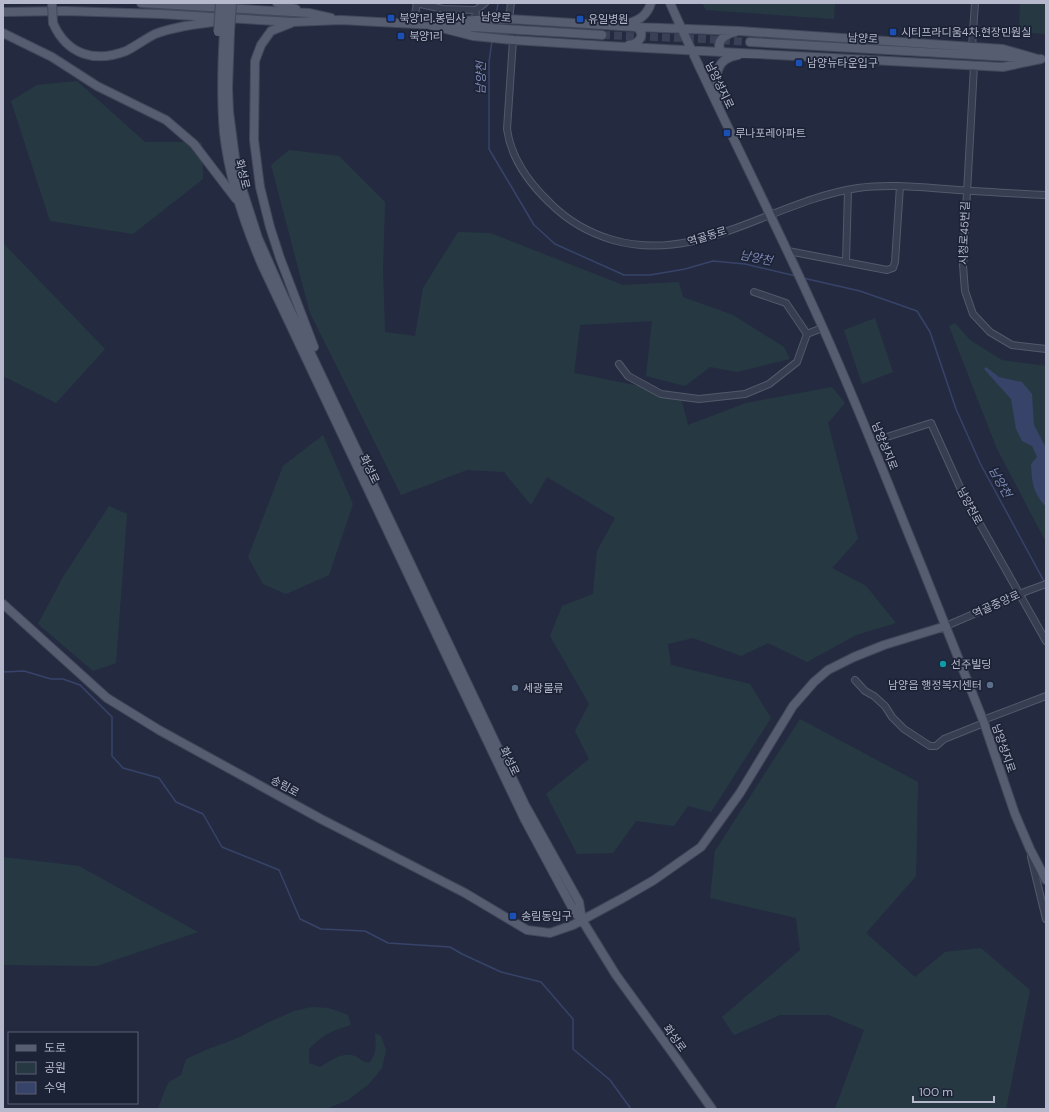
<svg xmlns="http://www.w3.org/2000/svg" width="1049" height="1112" viewBox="0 0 1049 1112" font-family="'DM Sans','Noto Sans KR',sans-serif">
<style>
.green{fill:#263942}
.water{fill:#374369}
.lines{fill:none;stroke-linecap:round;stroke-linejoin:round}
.stream{stroke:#374369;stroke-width:1.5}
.major-tunnel{stroke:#3a4056;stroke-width:8;stroke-dasharray:8 4;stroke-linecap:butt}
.minor-casing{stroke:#53596b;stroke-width:8}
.major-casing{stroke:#42475a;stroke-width:10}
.minor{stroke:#383e51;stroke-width:6}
.major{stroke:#565d71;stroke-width:8}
.major-bridge-casing{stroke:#42475a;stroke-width:10;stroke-linecap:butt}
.major-bridge{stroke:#565d71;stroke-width:8}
.transit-dot{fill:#1a4fb4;stroke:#1d2336;stroke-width:1.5}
.culture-dot{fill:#0f9aa8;stroke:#1d2336;stroke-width:1.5}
.service-dot{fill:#5c6f8a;stroke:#1d2336;stroke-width:1.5}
.labels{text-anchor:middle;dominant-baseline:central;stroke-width:3.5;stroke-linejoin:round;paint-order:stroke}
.street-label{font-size:11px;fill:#b5b9cb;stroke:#1d2336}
.poi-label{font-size:11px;fill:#b5b9cb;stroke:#1d2336;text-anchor:start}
.water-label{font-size:12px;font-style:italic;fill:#7c89b3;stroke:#1d2336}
</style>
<rect width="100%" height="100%" fill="#242b41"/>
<path class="green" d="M702 3H835L834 19 706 10Z
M1020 3H1046V34L1019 32Z
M77 81 145 142H202L203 179 133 234 50 221 11 101 37 85Z
M289 150 339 156 385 202 383 270 385 332 415 336 423 288 458 232 490 233 623 285 679 282 683 297 733 315 784 347 790 359 737 372 710 367 685 386 646 376 652 321 580 325 574 373 680 394 688 425 746 403 832 387 845 403 828 423 858 539 832 568 866 586 896 623 856 635 807 662 768 643 741 656 693 638 668 644 671 665 750 684 771 718 711 812 688 806 674 826 636 821 613 853 577 854 546 794 589 759 575 731 589 704 550 636 562 606 593 594 597 551 615 518 547 477 531 505 504 472 467 470 401 495 310 313 271 165Z
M3 238 5 245 105 349 56 403 3 376Z
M875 318 893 372 862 384 844 330Z
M955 323 970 340 1002 360 1046 366V542L997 449 949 326Z
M323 435 353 504 329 575 286 594 263 584 248 557 283 466Z
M109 506 127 514 116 663 93 671 38 624 63 577Z
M800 719 918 782 916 876 866 933 915 977 945 952 981 948 1030 990 1006 1109H835L864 1030 829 1015H780L734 1035 722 1017 800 950 796 918 710 898 715 851Z
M3 857 79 866 198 932 97 966 3 965Z
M312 1007 329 1008 348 1015 351 1025C331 1031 324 1034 309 1049V1063L320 1067C330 1061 343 1051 355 1056 361 1059 362 1062 369 1063 377 1054 376 1044 375 1033L381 1036 386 1050 382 1068 369 1084 348 1100 326 1109H158L165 1090 169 1082 181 1075 186 1059 208 1049 238 1038 267 1023 294 1011Z"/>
<path class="water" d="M986 367 999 377 1022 382 1032 394 1034 425 1046 448V507C1033 492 1032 484 1031 464L1037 457 1032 446 1022 441 1016 429 1011 399 984 369Z"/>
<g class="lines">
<path class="stream" d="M496 17 498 3
M492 41 489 62V149L534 225 555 244 624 275H650L685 269 713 261 745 264 796 276
M803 278 860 291 917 311 930 332 956 409 980 463 1045 583
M3 672 24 671 51 679H63L80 685 112 717V756L123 768 159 778 176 802 203 814 222 847 279 870 300 919 321 929 365 931 388 943 450 947 462 954 501 972 541 982 573 1019V1049L610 1080 631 1109"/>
<path class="major-tunnel" d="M602 35 705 39 750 42"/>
<g class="minor-casing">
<path id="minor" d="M416 3 443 9 476 10 475 20
M476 10 485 3
M509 19 511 3
M413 24 417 4
M513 40 507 129C511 159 529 183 550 203 568 221 589 233 613 240 699 265 775 200 858 188 887 184 917 187 946 189 979 192 1013 193 1046 195
M972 47 975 3
M974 66 963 265 965 291 973 314 990 332 1012 345 1046 349
M788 251 887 270 893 268 895 262 900 186
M846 262 848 190
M754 292 786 303 807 334
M619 364 628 376 661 394 699 399 745 394 769 384 797 362 807 334 822 328
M871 442 931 423 963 494 1046 641
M946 626 1027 591 1046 584
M855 680 865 691 874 696 885 706 892 717 904 729 930 746H936L944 739 984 723
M983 720 1046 696
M1031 857 1046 919"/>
</g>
<g class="major-casing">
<path id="major" d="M141 3 309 13 331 18
M277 3 296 9
M670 3C715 104 766 203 812 304 852 390 886 479 922 567L983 720 1015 814 1030 849 1046 880
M3 12 65 11 161 14 293 22 341 20 435 25
M53 23C67 55 95 63 126 51 136 46 145 39 155 34 177 26 198 24 221 21
M291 23 271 31 261 45 255 61 254 140 260 187 270 227 280 258 314 347
M434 24 475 20 509 19 636 27 739 31 1003 49 1038 59
M626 24C638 21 647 16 651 3
M430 25 473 36 513 40 608 46 1003 67 1041 59
M455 26 602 35
M224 31C222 65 221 99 224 133 229 178 244 223 262 265L450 663 525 820 575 913 582 920 616 975 674 1055 712 1109
M230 32 228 88 229 112 237 173 258 238 285 299 525 805 579 902 582 920
M3 33 52 57 97 86 166 120 194 144 236 199
M750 42 1025 58
M629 45C639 44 647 34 636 27
M722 52C714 42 725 34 735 32
M718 100C716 80 712 59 738 55
M3 604 107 698 159 730 321 819 465 893 527 930 550 933 573 925 623 898 654 880 701 847 740 793 793 706 814 682 828 670 854 657 884 645 946 626"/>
</g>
<use href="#minor" class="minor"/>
<use href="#major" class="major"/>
<g class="major-bridge-casing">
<path id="major-bridge" d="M52 3 53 23
M224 31 225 4
M218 32 220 3
M230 32 232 3"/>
</g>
<use href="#major-bridge" class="major-bridge"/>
</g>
<g class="transit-dot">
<rect x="387" y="14" width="8" height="8" rx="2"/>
<rect x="576" y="15" width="8" height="8" rx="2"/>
<rect x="889" y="28" width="8" height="8" rx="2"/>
<rect x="397" y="32" width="8" height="8" rx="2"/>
<rect x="795" y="59" width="8" height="8" rx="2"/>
<rect x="723" y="129" width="8" height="8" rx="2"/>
<rect x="509" y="912" width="8" height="8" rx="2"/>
</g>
<circle class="culture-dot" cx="943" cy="664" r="4"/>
<g class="service-dot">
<circle cx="990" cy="685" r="4"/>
<circle cx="515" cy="688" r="4"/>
</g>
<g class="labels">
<g class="street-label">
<text transform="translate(496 17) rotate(3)">남양로</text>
<text transform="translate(863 38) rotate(3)">남양로</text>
<text transform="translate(720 85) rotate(64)">남양성지로</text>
<text transform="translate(243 174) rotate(76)">화성로</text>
<text transform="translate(964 233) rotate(-88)">시청로45번길</text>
<text transform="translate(707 236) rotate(-17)">역골동로</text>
<text transform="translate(885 446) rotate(68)">남양성지로</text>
<text transform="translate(370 469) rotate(64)">화성로</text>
<text transform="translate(970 506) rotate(62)">남양천로</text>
<text transform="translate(996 604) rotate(-24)">역골중앙로</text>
<text transform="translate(1004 748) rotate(71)">남양성지로</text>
<text transform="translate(510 761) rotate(64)">화성로</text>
<text transform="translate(285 786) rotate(29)">송림로</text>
<text transform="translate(675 1038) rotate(54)">화성로</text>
</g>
<g class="poi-label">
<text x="399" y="18">북양1리.봉림사</text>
<text x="588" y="19">유일병원</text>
<text x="901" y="32">시티프라디움4차.현장민원실</text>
<text x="409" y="36">북양1리</text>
<text x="807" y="63">남양뉴타운입구</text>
<text x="735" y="133">루나포레아파트</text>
<text x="951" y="664">선주빌딩</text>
<text x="982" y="685" text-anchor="end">남양읍 행정복지센터</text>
<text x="523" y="688">세광물류</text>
<text x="521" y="916">송림동입구</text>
</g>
<g class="water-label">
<text transform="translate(481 78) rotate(-89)">남양천</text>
<text transform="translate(756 258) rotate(11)">남양천</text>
<text transform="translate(1000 482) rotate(61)">남양천</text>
</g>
</g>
<rect width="1049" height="1112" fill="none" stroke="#b5b9cb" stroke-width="8"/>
<rect x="8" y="1032" width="130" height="72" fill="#1d2336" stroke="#5a5f72"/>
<rect x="16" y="1045" width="20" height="6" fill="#565d71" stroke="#5a5f72"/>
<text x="44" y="1052" font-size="12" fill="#b5b9cb">도로</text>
<rect x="16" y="1062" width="20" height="12" fill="#263942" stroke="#5a5f72"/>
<text x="44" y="1072" font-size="12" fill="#b5b9cb">공원</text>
<rect x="16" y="1082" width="20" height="12" fill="#374369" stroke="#5a5f72"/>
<text x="44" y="1092" font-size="12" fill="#b5b9cb">수역</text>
<path d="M913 1096v6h81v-6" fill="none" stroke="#b5b9cb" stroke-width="2"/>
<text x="919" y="1096" font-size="12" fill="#b5b9cb" stroke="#1d2336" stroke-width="3" paint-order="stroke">100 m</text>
</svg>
